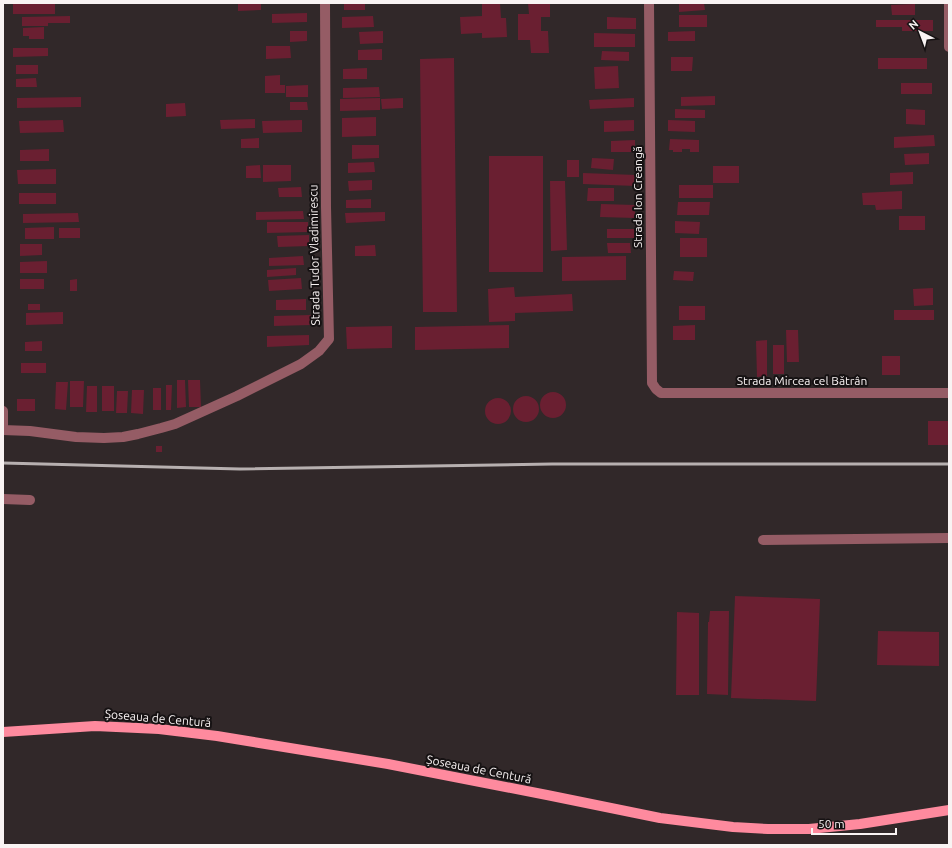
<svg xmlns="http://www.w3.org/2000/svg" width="952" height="848" viewBox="0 0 952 848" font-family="Ubuntu,sans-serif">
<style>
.building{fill:#6a1f31}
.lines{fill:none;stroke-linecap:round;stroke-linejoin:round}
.minor{stroke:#955c65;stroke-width:10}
.major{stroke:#fe8a9e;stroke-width:10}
.rail{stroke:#b7b0b0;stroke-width:3}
.labels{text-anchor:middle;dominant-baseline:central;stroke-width:4;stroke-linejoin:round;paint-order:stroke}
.street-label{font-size:12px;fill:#f9f3f3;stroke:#161213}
</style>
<rect width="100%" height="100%" fill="#312829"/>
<path class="building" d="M238 3H261V10L238 11Z
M344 3H365V10H344Z
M482 3H500L501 18H506L507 37 482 38V33L461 34 460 17 482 16Z
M528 3H550V17H541V31H548L549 53H531L530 40H518V14H529Z
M679 3H704L705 10 679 12Z
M13 4H55V14H13Z
M915 4V15H892L891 5Z
M307 13V22L272 23V14Z
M679 15H707V27H679Z
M70 16V23H48V26H22V17Z
M373 16 374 27 342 28V17Z
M607 17 636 18V29H607Z
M876 20H933V31H902V27H876Z
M44 27V39H29V36H23V28Z
M290 31H307V41L290 42Z
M383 31V43L360 44 359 32Z
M695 31V41H668V32Z
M594 33 635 34V47H594Z
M266 46H290L291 58 266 59Z
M13 48H48V56L13 57Z
M382 49V60H358V50Z
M602 51 629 52V61L601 60Z
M671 57H693L692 71H671Z
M454 58 457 312H423L420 59Z
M878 58H927V69H878Z
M16 65H38V74H16Z
M618 66 619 88 595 89 594 67Z
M367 68V79H343V69Z
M280 75V85H285V93H265V76Z
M36 78 37 87H16V79Z
M901 83H932V94H901Z
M308 85V97H286V86Z
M379 87 380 97 343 98V88Z
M715 96V105L681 106V97Z
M81 97V107L17 108V98Z
M380 98V110L340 111V99Z
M403 98V108L382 109 381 99Z
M634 98V107L590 109 589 100Z
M290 102H307L308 110H290Z
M185 103 186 116 166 117V104Z
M675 109 705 110V118H675Z
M906 109 925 110V125L906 124Z
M376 117V136L342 137V118Z
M255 119V128L221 129 220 120Z
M63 120 64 132 20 133 19 121Z
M302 120V132L263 133 262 121Z
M634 120V131L604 132V121Z
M668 120 695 121V132L668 131Z
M934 135 935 146 894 148V137Z
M259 138V148H241V139Z
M670 139 699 140V152H690V149H682V152H673V150H669Z
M635 140V152H611V141Z
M352 145H379V158L352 159Z
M49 149V161H20V150Z
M929 153V164L905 165 904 154Z
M489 156H543V272H489Z
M592 158 614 159 613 170 591 168Z
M567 160H579V177H567Z
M374 162 375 172 348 173V163Z
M260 165 261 178H246V166Z
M263 165H291V181L263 182Z
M713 166H739V183H713Z
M56 169V184H18L17 170Z
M913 172V184L890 185V173Z
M583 173 636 175V186L583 184Z
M372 180V190L349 191 348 181Z
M550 181H565L567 250 551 251Z
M679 185H713V198H679Z
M301 187 302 197H279L278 188Z
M588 188H614V201H587Z
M902 191V209L876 210 875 205H863L862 193Z
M19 193H56V204H19Z
M371 199V208H346V200Z
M678 202H710L709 215H677Z
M601 204 635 205V218L600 217Z
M303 211 304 219 256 220V212Z
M385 212V221L346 223 345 213Z
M78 213 79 222 23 223V214Z
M899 216H925V230H899Z
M675 221 700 222 699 234 675 233Z
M267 222H308V232L267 233Z
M54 227V239H25V228Z
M59 228H80V238H59Z
M607 229H638V238H607Z
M309 235V246L278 247 277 236Z
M680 238H707V257H680Z
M607 243H630L631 253H608Z
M20 244H42V255L20 256Z
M375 245 376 256H355V246Z
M303 256 304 265 269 266V258Z
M626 256V280L562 281V257Z
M47 261V273H20V262Z
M296 268V275L267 277V270Z
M674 271 694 272 693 281 673 280Z
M301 278 302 289 269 291 268 280Z
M20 279H44V289H20Z
M77 279V291H70V280Z
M514 287 515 297 572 294 573 311 515 313V321L489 322 488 289Z
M933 288V305L914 306 913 289Z
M306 299V310H276V300Z
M28 304H40V310H28Z
M679 306H705V320H679Z
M894 310H934V320H894Z
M63 312V324L26 325V313Z
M311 315V325L274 326V316Z
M509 325V348L415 350V327Z
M695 325V340H673V326Z
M392 326V348L347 349 346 327Z
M786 330H798L799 362H787Z
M309 335V345L267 347V336Z
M767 340V376L757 377 756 341Z
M42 341V351H25V342Z
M773 345H784V374H773Z
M882 356H900V375H882Z
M21 363H46V373H21Z
M177 380H185L186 407 177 408Z
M188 380H200L201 407H189Z
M70 381H84L83 407H70Z
M56 382H68L66 410 55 409Z
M166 385H172L171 410H166Z
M87 386H97V412H86Z
M102 386H114V411H102Z
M153 388H161V410H153Z
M132 390H144L143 414 131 413Z
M117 391H128L127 413H116Z
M540 405a13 13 0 1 1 26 0a13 13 0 1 1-26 0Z
M513 409a13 13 0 1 1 26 0a13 13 0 1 1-26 0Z
M485 411a13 13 0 1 1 26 0a13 13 0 1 1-26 0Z
M17 399H35V411H17Z
M928 421H949V445H928Z
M156 446H162V452H156Z
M735 596 820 599 816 701 731 698Z
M710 611H729L728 695 707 694 708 622H709Z
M677 612 699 613V695H676Z
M878 631 939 632V666L877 665Z"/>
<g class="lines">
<path class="minor" d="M649 3 652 383 656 389 661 393H949
M949 3V47
M3 411V430
M3 430 30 431 76 437 104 438 123 437 138 434 161 428 175 424 237 396 301 364 319 351 329 339 326 207 325 3
M3 499 30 500
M763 540 949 538"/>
<path class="major" d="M3 732 95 726 159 729 217 736 388 764 547 795 660 818 733 827 768 829H809L860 824 949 810"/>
<path class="rail" d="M3 463 240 469 552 464H949"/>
</g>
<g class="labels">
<g class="street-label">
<text transform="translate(637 197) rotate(-90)">Strada Ion Creangă</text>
<text transform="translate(314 255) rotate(-91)">Strada Tudor Vladimirescu</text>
<text x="802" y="380">Strada Mircea cel Bătrân</text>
<text transform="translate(158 718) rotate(5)">Șoseaua de Centură</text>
<text transform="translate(479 769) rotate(11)">Șoseaua de Centură</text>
</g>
</g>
<rect width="952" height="848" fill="none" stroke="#f9f3f3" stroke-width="8"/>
<g transform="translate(920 32) rotate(318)" stroke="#161213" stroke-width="3" paint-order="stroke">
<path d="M0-3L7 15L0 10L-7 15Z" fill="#f9f3f3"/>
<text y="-6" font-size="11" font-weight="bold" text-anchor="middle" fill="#f9f3f3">N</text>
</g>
<path d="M812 828v6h84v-6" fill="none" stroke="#f9f3f3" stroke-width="2"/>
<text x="818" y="828" font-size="12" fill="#f9f3f3" stroke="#161213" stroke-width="3" paint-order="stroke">50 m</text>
</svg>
